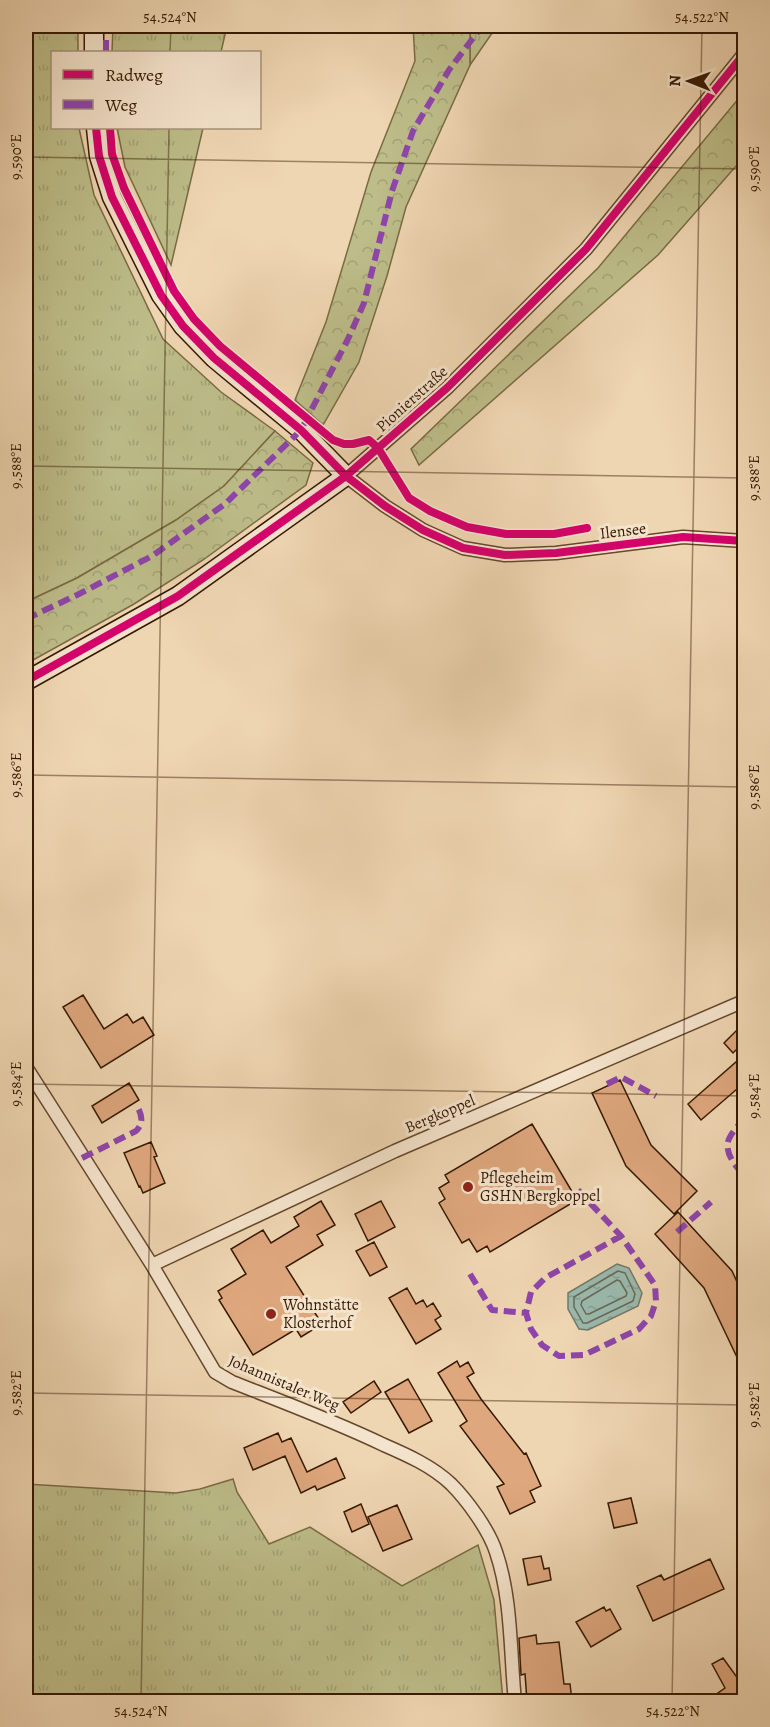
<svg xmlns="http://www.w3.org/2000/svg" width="770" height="1727" viewBox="0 0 770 1727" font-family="Alegreya,serif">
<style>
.grass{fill:url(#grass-tufts);stroke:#796b44;stroke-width:1.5}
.forest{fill:url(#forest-crowns);stroke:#796b44;stroke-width:1.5}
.water{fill:url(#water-ripples);stroke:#727968;stroke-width:1.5}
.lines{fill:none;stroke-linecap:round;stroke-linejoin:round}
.shore{stroke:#686956;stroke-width:1.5}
.building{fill:#dfa77e;stroke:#351900;stroke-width:1.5}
.street-casing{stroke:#64482c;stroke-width:15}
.secondary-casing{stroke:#351900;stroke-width:21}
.street{stroke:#f5e4cd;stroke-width:12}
.secondary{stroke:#f5e4cd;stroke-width:18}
.quiet{stroke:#8e44ad;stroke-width:6;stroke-dasharray:12 6;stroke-linecap:butt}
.cycleway-casing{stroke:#f5e4cd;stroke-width:11}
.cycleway{stroke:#d6006c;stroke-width:8}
.ticks{fill:none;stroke:#351900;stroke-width:1.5;stroke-opacity:0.45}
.poi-dot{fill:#8f2418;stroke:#f5e4cd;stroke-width:2}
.labels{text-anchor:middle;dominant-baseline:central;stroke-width:6;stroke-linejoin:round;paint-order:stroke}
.street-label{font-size:16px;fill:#351900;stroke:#f5e4cd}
.poi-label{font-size:16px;fill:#351900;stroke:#f5e4cd;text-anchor:start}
.neatline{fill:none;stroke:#351900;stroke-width:2}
.ticks-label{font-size:15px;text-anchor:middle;fill:#351900}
</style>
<defs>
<pattern id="grass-tufts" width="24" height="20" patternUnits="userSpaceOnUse" patternTransform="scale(1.5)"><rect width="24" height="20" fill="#bdbd89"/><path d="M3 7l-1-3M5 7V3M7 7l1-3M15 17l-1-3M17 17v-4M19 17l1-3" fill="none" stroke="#a3a274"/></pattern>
<pattern id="forest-crowns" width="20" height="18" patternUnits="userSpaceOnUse" patternTransform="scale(1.5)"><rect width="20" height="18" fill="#bdbd89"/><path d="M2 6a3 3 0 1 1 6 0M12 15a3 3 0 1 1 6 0" fill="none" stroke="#a3a274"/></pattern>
<pattern id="water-ripples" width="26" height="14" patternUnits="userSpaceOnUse" patternTransform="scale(1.5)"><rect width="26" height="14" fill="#9ab9ad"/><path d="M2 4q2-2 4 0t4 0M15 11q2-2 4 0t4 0" fill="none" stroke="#859e93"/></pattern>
</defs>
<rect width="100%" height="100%" fill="#efd6b2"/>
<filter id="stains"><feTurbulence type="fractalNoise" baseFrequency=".00333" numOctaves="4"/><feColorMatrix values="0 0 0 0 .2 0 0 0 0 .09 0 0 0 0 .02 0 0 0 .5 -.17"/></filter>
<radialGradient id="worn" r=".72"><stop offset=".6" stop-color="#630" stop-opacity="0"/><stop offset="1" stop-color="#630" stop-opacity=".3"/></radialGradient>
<path class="grass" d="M26 26H78V52H52V128H79L94 195 163 339 221 392 275 431 224 486 176 520 77 578 26 602Z
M113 26H227L221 52H112Z
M470 26H497L470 65Z
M117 128H203L171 265 125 167Z
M233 1479 237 1492 269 1544 310 1527 402 1586 478 1545 494 1600 503 1701H26V1484L176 1493 200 1489Z"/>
<path class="forest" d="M413 26H470V65L406 207 387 276 359 362 323 425 295 400 326 322 371 172 415 61Z
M744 92V157L658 255 419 465 411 449 598 268Z
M275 431 313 463 306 485 203 560 134 604 26 664V602L77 578 176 520 224 486Z"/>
<path class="water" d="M617 1264 629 1268 642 1293 638 1306 588 1330 579 1329 568 1309V1293Z"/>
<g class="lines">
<path class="shore" d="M618 1271 625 1273 635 1294 633 1301 587 1323H583L574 1307V1297Z
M617 1280 620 1281 627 1293 626 1296 589 1314H586L581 1305 582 1301Z"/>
</g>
<path class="building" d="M83 995 104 1029 127 1014 133 1023 143 1017 154 1035 101 1068 63 1007Z
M738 1029 744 1036V1042L733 1053 724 1043Z
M744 1055V1083L701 1120 688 1104Z
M620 1080 651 1145 697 1191 674 1214 626 1166 592 1093Z
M129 1083 139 1100 102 1123 92 1106Z
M532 1124 577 1200 490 1252 487 1246 477 1252 469 1239 462 1243 439 1203 445 1199 439 1188 449 1182 445 1175Z
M151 1142 157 1156 154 1157 165 1183 143 1193 140 1186 139 1187 124 1153Z
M321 1201 335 1225 317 1235 323 1245 286 1267 322 1324 301 1337 296 1329 253 1355 219 1300 222 1298 218 1291 246 1274 231 1249 263 1230 271 1243 299 1226 294 1217Z
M381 1201 395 1227 368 1241 355 1214Z
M678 1212 732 1271 744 1297V1372L704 1288 655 1234Z
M374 1242 387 1267 370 1276 356 1251Z
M407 1288 416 1304 423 1300 427 1307 433 1303 441 1316 435 1320 441 1329 416 1344 389 1298Z
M457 1361 460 1367 468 1362 474 1373 467 1377 481 1399 524 1454 526 1453 541 1486 530 1491 535 1502 510 1514 497 1487 504 1484 460 1426 467 1421 438 1373Z
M408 1379 432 1421 409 1433 385 1392Z
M374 1381 381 1392 351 1413 343 1402Z
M278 1433 282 1442 291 1438 307 1472 336 1458 345 1478 317 1490 315 1486 301 1493 285 1456 253 1470 244 1448Z
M631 1498 637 1523 614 1528 608 1503Z
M361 1504 369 1524 352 1532 344 1512Z
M397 1505 412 1539 383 1551 368 1517Z
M541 1556 544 1569 549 1568 551 1580 528 1585 523 1559Z
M710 1559 724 1589 653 1621 637 1586 661 1575 664 1580Z
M604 1607 606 1611 610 1609 621 1629 591 1647 576 1622Z
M536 1635 537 1644 559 1642 564 1684H570L572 1701H527L525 1674 521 1675 519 1638Z
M723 1658 744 1687V1701H725L718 1693 725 1688 712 1664Z"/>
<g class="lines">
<g class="street-casing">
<path id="street" d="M744 54 586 249 448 387 346 476 385 506 423 530 463 548 505 555 556 553 683 537 744 541
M26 1067 152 1265 215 1372 232 1382C283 1402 334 1421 384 1445 407 1455 432 1466 451 1484 467 1500 489 1530 496 1552 512 1599 510 1652 515 1702
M152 1265 395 1151 744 1001"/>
</g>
<g class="secondary-casing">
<path id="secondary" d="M94 52V26
M26 681 178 596 346 476 301 430 214 358 183 326 161 295 112 197 99 156 96 128"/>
</g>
<use href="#street" class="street"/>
<use href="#secondary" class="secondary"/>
<path class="quiet" d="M106 52V26
M26 619 77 595 152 556 225 504 301 430 348 339 364 303 392 191 413 131 449 70 482 26
M607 1084 621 1077 656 1096
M744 1117C741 1124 734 1129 730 1137 722 1150 735 1166 744 1175
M82 1158 136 1131C144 1123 142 1115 137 1106
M578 1190 621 1236 655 1285 656 1301 651 1316 639 1329 584 1355 559 1356 542 1345 531 1329 526 1313 531 1292 545 1278 621 1236
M677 1232 711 1202
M470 1274 492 1310 526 1313"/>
<g class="cycleway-casing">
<path id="cycleway" d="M96 128 99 156 112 197 161 295 183 326 214 358 301 430 346 476 385 506 423 530 463 548 505 555 556 553 683 537 744 541
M110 128 112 154 124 188 174 291 194 319 220 346 333 440 344 444H353L369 440 378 448 409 498 430 511 467 527 506 534H554L587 528
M26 681 178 596 346 476 448 387 586 249 744 54"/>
</g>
<use href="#cycleway" class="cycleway"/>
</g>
<path class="ticks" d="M170 52 171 26M26 157 744 169M26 466 744 478M26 775 744 787M26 1084 744 1096M26 1393 744 1405M141 1702 169 128M672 1702 702 26"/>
<g class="poi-dot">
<circle cx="468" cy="1187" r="6"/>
<circle cx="271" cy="1314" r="6"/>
</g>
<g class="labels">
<g class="street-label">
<text transform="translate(412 399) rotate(-42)">Pionierstraße</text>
<text transform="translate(623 531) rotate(-7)">Ilensee</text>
<text transform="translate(440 1114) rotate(-23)">Bergkoppel</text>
<text transform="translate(284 1383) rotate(23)">Johannistaler Weg</text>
</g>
<g class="poi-label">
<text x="480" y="1178">Pflegeheim<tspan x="480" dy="18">GSHN Bergkoppel</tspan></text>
<text x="283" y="1305">Wohnstätte<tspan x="283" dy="18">Klosterhof</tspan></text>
</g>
</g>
<rect width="770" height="1727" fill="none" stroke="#efd6b2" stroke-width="66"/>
<rect x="51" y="51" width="210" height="78" fill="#f5e4cd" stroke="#a8937b" stroke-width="1.5"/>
<rect x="63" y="70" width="30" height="9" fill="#d6006c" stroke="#a8937b" stroke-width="1.5"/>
<text x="105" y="81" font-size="18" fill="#351900">Radweg</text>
<rect x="63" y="100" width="30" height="9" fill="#8e44ad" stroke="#a8937b" stroke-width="1.5"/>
<text x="105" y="111" font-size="18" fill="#351900">Weg</text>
<g transform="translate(689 81) rotate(271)" stroke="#f5e4cd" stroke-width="4.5" paint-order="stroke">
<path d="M0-4.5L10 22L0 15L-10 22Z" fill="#351900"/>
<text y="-9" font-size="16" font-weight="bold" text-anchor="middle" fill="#351900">N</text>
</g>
<rect x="33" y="33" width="704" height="1661" class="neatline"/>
<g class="ticks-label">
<text x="170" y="22">54.524°N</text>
<text x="702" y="22">54.522°N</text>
<text transform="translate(16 157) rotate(-90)" y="5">9.590°E</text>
<text transform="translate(754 169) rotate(-90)" y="5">9.590°E</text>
<text transform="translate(16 466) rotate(-90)" y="5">9.588°E</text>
<text transform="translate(754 478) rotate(-90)" y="5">9.588°E</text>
<text transform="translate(16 775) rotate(-90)" y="5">9.586°E</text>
<text transform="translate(754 787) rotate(-90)" y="5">9.586°E</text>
<text transform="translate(16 1084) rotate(-90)" y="5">9.584°E</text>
<text transform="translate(754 1096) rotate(-90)" y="5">9.584°E</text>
<text transform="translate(16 1393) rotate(-90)" y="5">9.582°E</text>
<text transform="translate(754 1405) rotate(-90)" y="5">9.582°E</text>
<text x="141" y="1716">54.524°N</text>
<text x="673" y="1716">54.522°N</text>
</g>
<rect width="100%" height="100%" filter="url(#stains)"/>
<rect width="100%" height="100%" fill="url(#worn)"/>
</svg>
